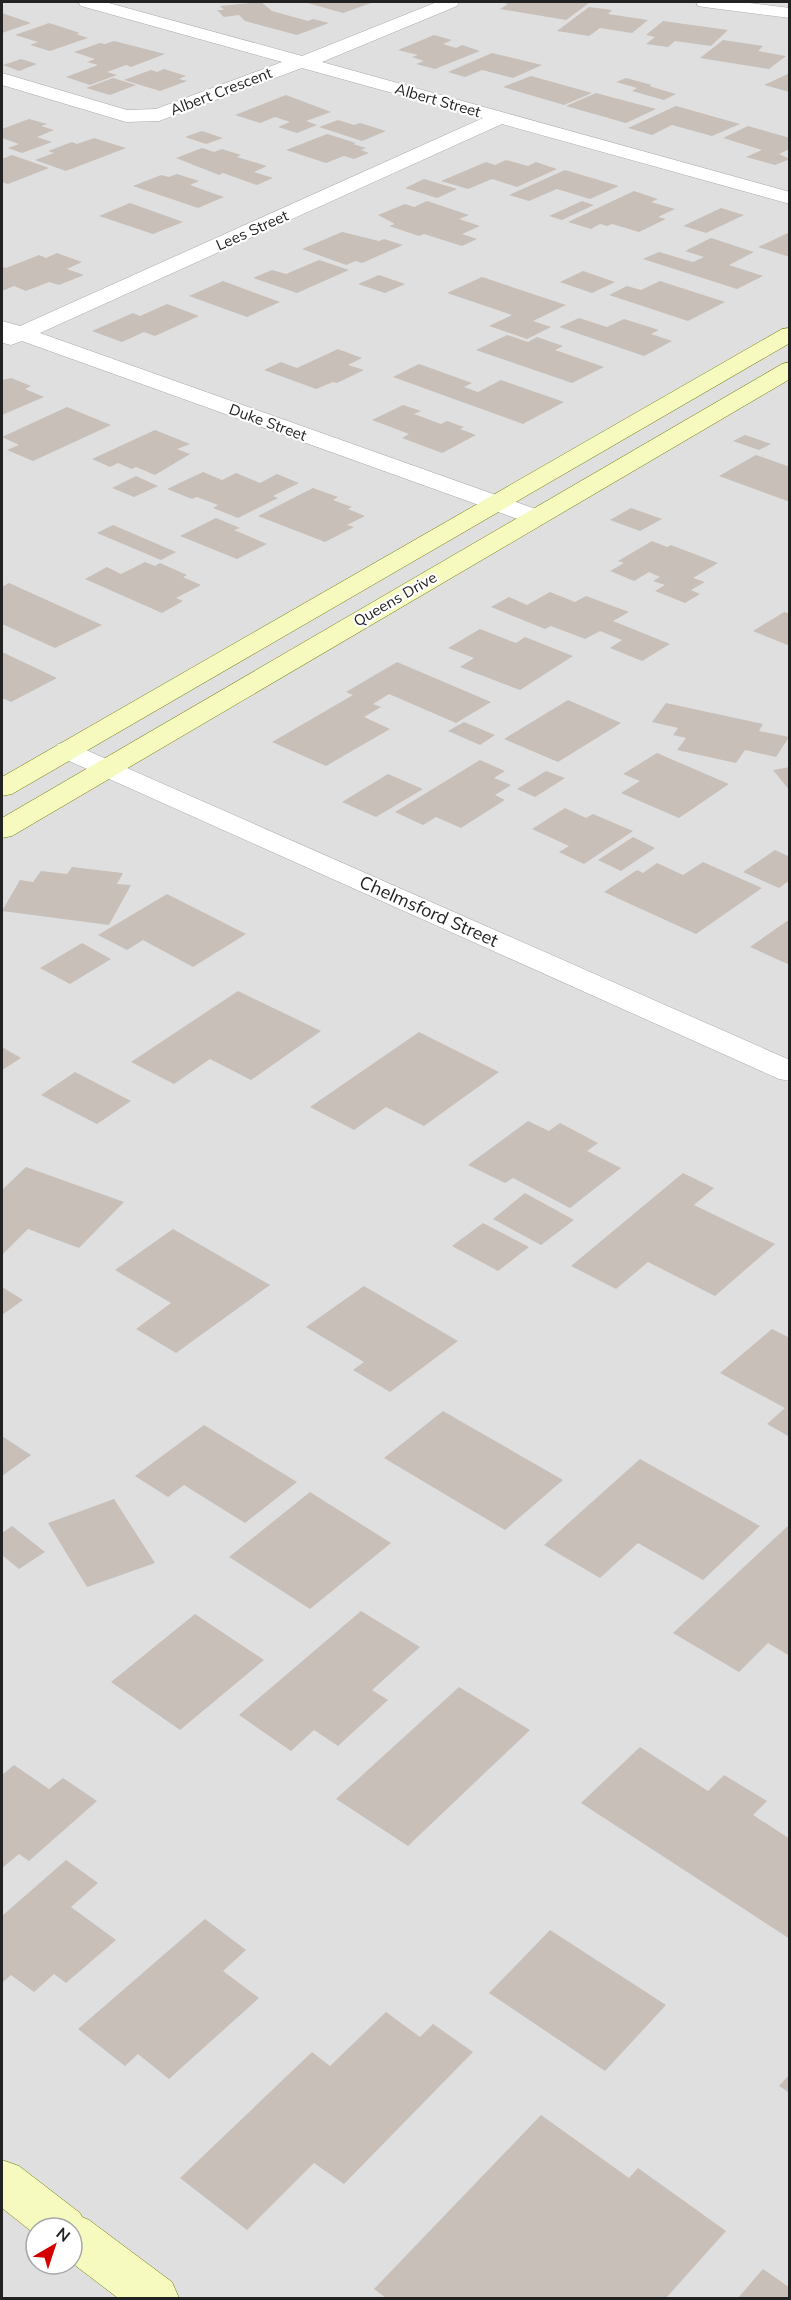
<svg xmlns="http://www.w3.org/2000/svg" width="791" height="2300" viewBox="0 0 791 2300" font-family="Mulish,sans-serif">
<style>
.residential{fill:#e0dfdf;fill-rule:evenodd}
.building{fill:#c7bfb8}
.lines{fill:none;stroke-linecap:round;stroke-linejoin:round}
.street-casing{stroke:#a9a9a9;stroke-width:1}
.secondary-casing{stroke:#707d05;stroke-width:1}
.street{fill:#fff;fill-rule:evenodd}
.secondary{fill:#f7fabf;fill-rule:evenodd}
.labels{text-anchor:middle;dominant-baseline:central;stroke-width:4.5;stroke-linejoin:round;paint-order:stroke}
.far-street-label{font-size:15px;fill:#222;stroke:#fff}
.street-label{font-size:18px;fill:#222;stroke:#fff}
</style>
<rect width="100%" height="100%" fill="#f2efe9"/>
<path class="residential" d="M2 2H789V2298H2ZM36 2228H72V2264H36Z"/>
<path class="building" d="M261 2 272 11 308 21 313 19 329 23 297 35 245 21 239 15 224 17 217 10H224L220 6Z
M304 2H374L343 13Z
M500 2H580L589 3 566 20 500 9 508 4Z
M589 7 612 10 608 14 648 20 632 33 600 28 589 36 557 31Z
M2 13 31 23 2 33Z
M663 21 728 30 711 46 675 41 668 47 646 44 655 37 646 35Z
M49 23 80 33 76 34 88 38 50 51 30 45 38 42 15 35Z
M434 35 452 40 443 44 456 48 462 45 480 51 435 69 416 64 424 61 412 57 418 55 398 50Z
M723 40 763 46 758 51 786 56 769 69 700 58Z
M114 41 165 54 131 67 126 65 107 72 117 75 90 85 66 77 98 65 87 62 95 59 74 52 100 43 105 44Z
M492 53 542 65 513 78 482 70 465 77 448 72Z
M21 59 37 64 19 71 3 65Z
M164 69 186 76 179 79 187 81 160 91 124 80 151 70 157 72Z
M790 73V92L764 85Z
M531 76 592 93 564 105 503 87Z
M113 78 136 85 110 95 86 88Z
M626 78 652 85 649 86 676 94 664 100 632 91 637 88 616 82Z
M596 93 656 109 626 123 566 106Z
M286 95 331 112 306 121 317 125 297 133 278 127 290 122 275 117 260 123 235 115Z
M676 106 740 124 712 136 672 125 652 135 628 128Z
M29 119 47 124 41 126 54 130 37 137 52 142 22 153 8 148 19 144 2 138V129Z
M338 120 354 125 360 123 386 131 362 141 319 127Z
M748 126 790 138V149L779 154 790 159 775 165 746 157 762 150 723 138Z
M202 131 223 138 206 144 185 137Z
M327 134 356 143 353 144 366 148 361 150 369 153 354 159 344 156 326 163 286 150Z
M94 138 126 148 66 171 35 160 54 153 48 151 72 142 77 144Z
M202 148 214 152 222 149 241 155 237 157 267 166 254 172 273 178 257 185 223 173 219 175 176 158Z
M12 155 49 168 8 184 2 182V159Z
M506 160 528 166 536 162 557 169 517 187 492 179 468 189 441 181 486 162 495 165Z
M565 170 619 186 590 199 557 189 529 201 509 195Z
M177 174 199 181 190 185 224 197 198 208 133 186 161 175 169 177Z
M424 179 457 189 437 198 405 188Z
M634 191 658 199 651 202 675 209 658 217 666 219 639 232 612 224 607 226 600 224 591 229 568 222Z
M427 201 469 215 459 219 480 226 462 234 477 239 462 246 424 234 419 236 389 226 395 224 378 215 405 204 414 207Z
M582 201 594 205 562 220 549 216Z
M130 203 183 222 153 234 99 216Z
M721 208 744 215 706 233 683 226Z
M342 232 379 241 384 239 403 245 362 263 356 261 346 265 302 249Z
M790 232V257L758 247Z
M711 238 754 252 729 265 763 276 737 289 643 259 659 252 693 262 704 257 685 251Z
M57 253 82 262 67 269 84 275 59 285 49 282 26 291 14 286 2 291V267L6 268 39 255 46 258Z
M319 260 349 270 297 293 253 278 272 270 286 274Z
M583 271 615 282 592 293 560 282Z
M379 275 405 284 385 293 358 284Z
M482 277 566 305 533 321 551 327 527 339 489 326 512 315 447 293Z
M223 281 280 302 247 317 189 296Z
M660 281 725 302 688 321 609 295 627 286 641 290Z
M167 304 199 316 155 336 144 332 122 342 92 331 133 313 140 316Z
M579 318 607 327 624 319 659 330 651 334 672 341 644 356 559 327Z
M507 335 528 342 537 337 563 346 555 350 604 367 572 383 476 350Z
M338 349 362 358 348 365 364 370 337 383 333 382 316 389 264 370 281 362 297 368Z
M419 364 472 383 464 387 478 392 501 380 564 402 523 424 393 377Z
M11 378 31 386 25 389 44 397 2 415V380Z
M403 405 421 411 414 414 441 424 447 421 464 427 460 429 476 435 442 453 402 438 409 434 372 420Z
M67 407 111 425 33 461 7 450 19 445 2 437Z
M155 430 190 444 177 449 190 454 155 475 136 467 132 469 118 463 110 467 92 459Z
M745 435 771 444 759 450 733 441Z
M756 455 790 467V502L719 476Z
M203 472 222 480 236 473 260 483 277 474 299 483 273 496 278 498 238 518 213 508 218 505 197 497 192 499 167 489Z
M136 476 158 486 134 497 112 488Z
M313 488 338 497 333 500 352 507 348 509 365 516 347 525 354 527 325 542 258 516Z
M631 508 662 519 640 531 610 520Z
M216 518 240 528 234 530 267 544 237 559 180 536Z
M113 525 176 552 161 560 97 533Z
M652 541 667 547 671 545 718 563 693 578 705 582 691 590 700 594 685 603 655 591 665 585 653 581 660 577 649 572 634 581 610 571 624 563 618 561Z
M145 562 155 566 160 563 187 575 183 577 201 585 176 598 183 601 162 613 85 579 107 567 121 574Z
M9 583 102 625 55 648 2 624V587Z
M550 592 575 602 586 596 629 612 613 621 670 644 642 661 610 648 622 640 600 631 585 639 551 626 545 629 491 607 509 597 527 605Z
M784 612 790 614V646L753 631Z
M480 629 516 643 525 637 573 656 520 690 460 667 474 658 448 648Z
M2 652 57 678 11 702 2 698Z
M397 662 491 702 456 723 389 694 373 704 381 707 364 717 390 729 326 766 272 742 353 695 346 692Z
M568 700 621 723 558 762 504 739Z
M666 703 763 724 759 731 789 737 776 757 745 750 736 763 677 750 686 738 673 735 678 728 652 722Z
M464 722 495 735 480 745 448 731Z
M657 753 729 784 679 818 621 793 640 781 623 774Z
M480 760 505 771 494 778 511 785 495 795 505 800 461 828 436 817 423 825 395 812Z
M790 767V791L773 770Z
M546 771 565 778 535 797 517 789Z
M388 774 423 789 376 817 342 802Z
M565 808 586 818 593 814 633 831 584 864 559 852 569 846 532 829Z
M633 837 655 848 621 871 598 860Z
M775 850 790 857V880L779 888 743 872Z
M703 862 762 888 696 934 604 892 637 870 643 873 657 863 683 875Z
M72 867 123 873 117 884 131 885 109 925 2 911 20 880 33 882 41 871 67 874Z
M167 894 246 934 193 967 143 940 127 950 98 935Z
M790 919V965L750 947Z
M82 943 111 959 70 984 40 968Z
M238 991 321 1031 251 1080 210 1059 174 1084 131 1062Z
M419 1032 499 1072 424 1126 386 1107 354 1130 310 1107Z
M2 1047 21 1058 2 1070Z
M75 1072 131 1101 97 1124 41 1095Z
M528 1121 549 1131 560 1123 598 1143 587 1151 621 1168 570 1208 513 1178 505 1183 468 1165Z
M26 1167 124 1202 79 1248 28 1229 2 1255V1190Z
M683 1173 714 1188 694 1205 775 1244 715 1296 648 1262 616 1289 571 1266Z
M525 1193 574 1220 541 1245 493 1219Z
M483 1223 529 1247 498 1271 452 1246Z
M173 1229 270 1285 176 1353 136 1329 171 1303 115 1270Z
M364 1286 458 1341 390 1392 353 1370 364 1362 306 1327Z
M2 1287 23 1300 2 1315Z
M772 1329 790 1338V1437L767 1424 785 1408 720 1373Z
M443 1411 563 1480 505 1530 384 1458Z
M204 1425 297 1482 245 1523 184 1485 168 1497 135 1476Z
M2 1436 31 1455 2 1476Z
M640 1459 760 1526 703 1580 638 1543 600 1578 544 1545Z
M310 1492 391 1543 310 1609 229 1557Z
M114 1499 155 1563 87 1587 48 1523Z
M790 1524V1656L768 1643 739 1672 673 1633Z
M12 1526 45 1552 19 1569 2 1555V1533Z
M361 1611 420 1647 372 1690 388 1700 338 1746 314 1730 291 1751 239 1715Z
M195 1614 264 1660 180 1730 111 1682Z
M459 1687 530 1730 408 1846 336 1799Z
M640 1747 708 1791 724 1775 767 1801 753 1815 790 1839V1939L581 1803Z
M14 1765 49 1789 63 1778 97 1801 29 1861 19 1854 2 1868V1775Z
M66 1860 98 1883 71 1907 116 1940 66 1983 54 1974 34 1992 11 1975 3 1982 2 1916Z
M205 1919 246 1950 223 1971 259 1998 169 2079 138 2054 125 2066 78 2029Z
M550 1930 666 2005 605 2071 489 1993Z
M386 2012 420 2037 433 2024 473 2052 344 2184 314 2163 247 2230 180 2178 312 2052 330 2066Z
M790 2074V2093L779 2086Z
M541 2115 629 2178 638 2168 726 2231 666 2298H386L374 2289Z
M763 2269 790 2288V2298H738Z"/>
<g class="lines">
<g class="street-casing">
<path id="street" d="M78 2H105L302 56 437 2H459L457 6 322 62 790 192V204L502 124 40 333 544 512 547 517 544 522 535 524 526 522 22 341 11 345 3 343 2 321 20 326 483 118 302 68 159 121 126 122 2 85V73L127 110 156 109 282 62 81 6Z
M696 2H741L790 8V18L704 7 698 6Z
M68 742 790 1060V1081L779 1079 58 756 54 750 58 744Z"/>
</g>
<g class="secondary-casing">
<path id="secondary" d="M790 328V343L12 794 2 796V777L782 329Z
M790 362V379L12 836 2 838V818L782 364Z
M2 2160 19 2166 80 2213 82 2217 89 2220 172 2282 179 2298H118L72 2263V2228H36V2235L2 2208Z"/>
</g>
<use href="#street" class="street"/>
<use href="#secondary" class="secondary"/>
</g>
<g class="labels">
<g class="far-street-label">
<text transform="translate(221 91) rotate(-21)">Albert Crescent</text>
<text transform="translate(438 100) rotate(16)">Albert Street</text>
<text transform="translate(252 230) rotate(-24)">Lees Street</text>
<text transform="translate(268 422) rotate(20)">Duke Street</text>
<text transform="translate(395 599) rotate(-30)">Queens Drive</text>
</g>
<g class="street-label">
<text transform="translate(429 911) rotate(24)">Chelmsford Street</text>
</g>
</g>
<rect width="791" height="2300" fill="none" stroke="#222222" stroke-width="6"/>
<g transform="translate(54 2246) rotate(39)"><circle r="28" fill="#ffffff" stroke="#a7a7a7" stroke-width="1.5"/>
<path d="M0-4.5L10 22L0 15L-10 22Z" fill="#d40000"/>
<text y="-9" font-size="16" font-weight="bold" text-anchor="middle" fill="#222222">N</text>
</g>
</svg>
